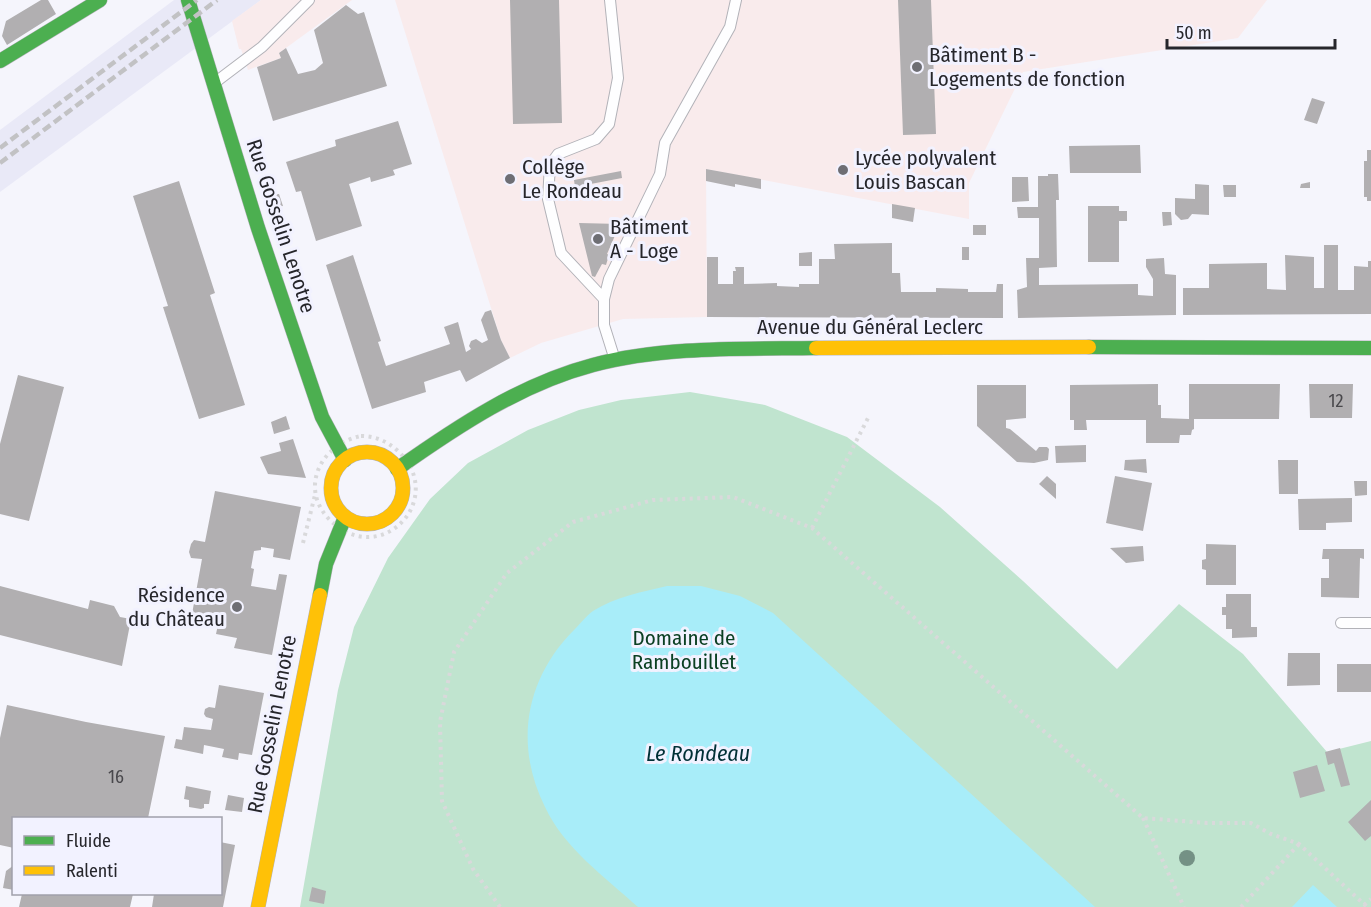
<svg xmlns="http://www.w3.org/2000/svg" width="1371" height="907" viewBox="0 0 1371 907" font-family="'Fira Sans Condensed',sans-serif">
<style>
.built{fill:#e9e9f7}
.education{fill:#f9ebec}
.green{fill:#c0e4cf}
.water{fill:#a8edf9}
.building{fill:#b1afb1}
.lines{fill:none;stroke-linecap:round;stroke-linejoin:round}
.lane-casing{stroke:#b2b2b8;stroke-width:12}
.fast-casing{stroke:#b2b2b8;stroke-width:15}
.slow-casing{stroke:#b2b2b8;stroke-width:15}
.path{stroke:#d9d9db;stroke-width:4;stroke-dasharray:3 4.5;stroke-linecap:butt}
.lane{stroke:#fefeff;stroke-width:10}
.fast{stroke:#4caf50;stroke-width:14}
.slow{stroke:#ffc107;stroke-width:14}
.rail{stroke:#c2c2c4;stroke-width:4.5;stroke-dasharray:9 4.5;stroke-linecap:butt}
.tree{fill:#749185}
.poi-dot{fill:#6e6e74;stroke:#f2f2ff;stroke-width:2}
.labels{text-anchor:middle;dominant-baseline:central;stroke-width:6;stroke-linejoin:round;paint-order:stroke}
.number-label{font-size:18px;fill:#49484c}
.poi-label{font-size:21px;fill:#26262b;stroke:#f2f2ff;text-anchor:start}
.street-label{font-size:21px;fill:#26262b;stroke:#f2f2ff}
.park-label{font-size:21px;fill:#0b4023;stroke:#f2f2ff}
.water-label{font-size:22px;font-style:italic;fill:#003036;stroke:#f2f2ff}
</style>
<rect width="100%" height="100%" fill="#f5f5fc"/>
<path class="built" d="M174 0H261L0 192V130Z"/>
<path class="education" d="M261 0H352L279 53 281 58 248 70 241 49H239L232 21Z
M395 0H1267L1238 38 1023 72 969 183V219L706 169 707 317 623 319 541 343 510 358 501 340Z"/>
<path class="green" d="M690 392 765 405 847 437 940 507 1023 581 1117 669 1179 604 1243 654 1327 752 1371 741V907H300L338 690 354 627 388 558 430 499 468 463 528 430 579 410 621 400Z"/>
<path class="water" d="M667 586H701L740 596 773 613 1095 907H638C605 877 564 848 545 807 514 745 525 679 574 630 580 624 586 616 593 611 615 597 642 592 667 586Z
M1313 885 1337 907H1292Z"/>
<path class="building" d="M41 0H48L56 14 7 45 2 36 6 21Z
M510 0H559L562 123 513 124Z
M898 0H931L936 134 903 135Z
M346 5 358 14 364 12 387 86 273 121 257 67 281 58 279 53 286 48 298 74 315 70 323 63 314 30Z
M1312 98 1325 102 1317 124 1304 120Z
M398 121 412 164 393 170 395 175 371 182 370 177 349 184 362 226 316 241 301 191 296 192 286 162 336 146 335 140Z
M1140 145 1141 173H1070L1069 146Z
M1367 150H1371V201H1367V197H1364V161H1367Z
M706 169 761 179V189L735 184V187L706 181Z
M621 171 622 178 575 187 574 180Z
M1048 174H1058L1059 200H1056L1057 267 1039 268V285L1138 284V295L1153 296V279L1146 267V259L1164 258 1165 274 1176 275V315L1018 318 1017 290 1027 287 1026 258H1039V218H1018L1017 207H1038V176H1048Z
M1012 177H1028L1029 201 1012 202Z
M179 181 215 293 210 295 245 405 199 419 163 307 168 306 133 196Z
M1310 182V188H1300L1301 184Z
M1195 184 1209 185V215L1192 214 1188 219 1181 220 1175 214V198L1195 199Z
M1223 185H1236V197H1224Z
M279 194 283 206 278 207 274 195Z
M892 204 915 208 913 222 892 218Z
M1088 206H1119V211H1127V221H1119V262H1088Z
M1162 212H1171L1172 225 1163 226Z
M579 223 620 224 607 254 609 255 606 265 602 264 595 277 592 276Z
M973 225H986V235H973Z
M892 243V273H900L901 292H936V288L968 289V292H996L997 284H1003V318L707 317V257H718V284H733V271H736L735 267H744V284L777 283V286L799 287V284H819V259H835L834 244Z
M1324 245H1338V290H1354V266L1368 267V261H1371V314L1183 315V288H1209V264L1267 263V289L1286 290 1285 255 1314 257V288H1324Z
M962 247H969V260H962Z
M812 252V266H799V253Z
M353 255 381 341 378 342 386 366 450 344 444 327 458 322 466 352 471 349 469 346 471 341 476 339 482 343 488 340 481 320 485 312 491 310 501 340 510 358 466 382 460 370 424 382 426 392 372 409 326 265Z
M18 375 64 387 29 521 0 514V444Z
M1158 384V405H1161V418L1189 419V384H1280L1279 419H1194V429L1192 430 1191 435H1180L1179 443H1146V420H1086L1087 430H1074V420H1070V385Z
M1309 384H1353L1352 418H1310Z
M977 385H1026V418L1006 420V428L1010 429 1036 451 1039 447H1047L1049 449 1048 460 1034 463 1017 462 977 426Z
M286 416 290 429 274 434 271 422Z
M293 439 306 478 268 474 260 457 281 451 279 443Z
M1086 445V462L1056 463 1055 446Z
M1146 459 1147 473 1124 470 1125 460Z
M1278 460H1298V494H1279Z
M1047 476 1056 484V499L1039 484Z
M1115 476 1152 483 1143 531 1106 523Z
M1354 481H1367V495L1355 496Z
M215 491 301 507 290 560 273 557 274 549 261 547V550L254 551 251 568 254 569 251 586 276 590 279 574 287 575 272 655 234 648 237 638 216 634 219 620 192 614 202 559 191 558 189 552 191 544 194 540 205 542Z
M1352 498V522L1326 523V530H1299L1298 499Z
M1206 544 1236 545V585H1206V570L1202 569V560L1206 559Z
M1143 546 1144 561 1126 563 1110 548Z
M1323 549H1364V559L1360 558 1359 598 1321 597V578H1329V559H1322Z
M0 586 88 609 90 600 114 606 120 617 131 619 122 666 0 635Z
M1226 594H1251V627H1257V637L1232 638V629H1226V615H1222V607H1226Z
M1288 653H1320V685L1287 686Z
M1337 664H1371V692H1337Z
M219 685 264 693 252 755 239 753 238 760 222 757 224 749 204 745 203 754 174 748 176 739 182 740 184 727 211 730 213 719 206 717 204 714 205 709 209 707 215 708Z
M7 705 86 722 165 736 148 818H14V848L0 845V738Z
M1340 748 1350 785 1341 787 1334 763 1328 765 1325 752Z
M1317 765 1325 791 1300 798 1293 772Z
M186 786 211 791 209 804H204V808L201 809 189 807V800L184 799Z
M228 795 244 798 242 812 225 810Z
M1371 800V836L1365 841 1348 822Z
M220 842 235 845 223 907H152L154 894H220Z
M14 865V890L3 888 6 871Z
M312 887 326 891 324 904 309 901Z
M22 894H133L130 907H19Z"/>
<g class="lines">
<g class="lane-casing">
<path id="lane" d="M217 81 262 47 309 0
M604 299 561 253 548 199 550 165 558 154 596 139 609 124 618 78 610 0
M615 360 604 325V299L609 279 660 174 665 143 730 27 736 0
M1341 623H1371"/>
</g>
<g class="fast-casing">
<path id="fast" d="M188 0 258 228 322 417 345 460
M0 61 100 0
M1089 347 1371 348
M397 469C458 426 521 384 593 365 663 346 744 349 816 348
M320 595 326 564 345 517"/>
</g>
<g class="slow-casing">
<path id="slow" d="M816 348 1089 347
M331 488a36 36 0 1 1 72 0a36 36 0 1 1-72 0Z
M258 907 320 595"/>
</g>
<path class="path" d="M361 436C375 436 387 441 398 451 449 499 379 572 328 518 299 486 322 444 361 436Z
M812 528 869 416
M303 543 315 495
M1143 818 1184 907
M1364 905 1371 899
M500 907 473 869 442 801 440 722 454 652 507 573 573 522 653 500 733 497 812 528 1143 818 1207 823H1251L1271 834 1299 844 1367 907
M1241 907 1299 844"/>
<use href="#lane" class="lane"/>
<use href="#fast" class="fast"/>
<use href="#slow" class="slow"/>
<path class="rail" d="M0 148 197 0
M0 163 217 0"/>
</g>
<circle class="tree" cx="1187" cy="858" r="8"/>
<g class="poi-dot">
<circle cx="917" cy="67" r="6"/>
<circle cx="843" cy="170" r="6"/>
<circle cx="510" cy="179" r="6"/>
<circle cx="598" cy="239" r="6"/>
<circle cx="237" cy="607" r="6"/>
</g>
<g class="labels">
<g class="number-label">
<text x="1336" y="401">12</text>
<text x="116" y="777">16</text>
</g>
<g class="poi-label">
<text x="929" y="55">Bâtiment B -<tspan x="929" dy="24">Logements de fonction</tspan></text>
<text x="855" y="158">Lycée polyvalent<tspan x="855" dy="24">Louis Bascan</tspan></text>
<text x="522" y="167">Collège<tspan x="522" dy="24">Le Rondeau</tspan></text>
<text x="610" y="227">Bâtiment<tspan x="610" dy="24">A - Loge</tspan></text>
<text x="225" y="595" text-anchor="end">Résidence<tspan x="225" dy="24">du Château</tspan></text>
</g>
<g class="street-label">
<text transform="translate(281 226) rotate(72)">Rue Gosselin Lenotre</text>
<text x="870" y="327">Avenue du Général Leclerc</text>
<text transform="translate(272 724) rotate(-79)">Rue Gosselin Lenotre</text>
</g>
<g class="park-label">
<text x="684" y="638">Domaine de<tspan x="684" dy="24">Rambouillet</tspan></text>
</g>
<g class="water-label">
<text x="698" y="753">Le Rondeau</text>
</g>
</g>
<rect x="12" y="817" width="210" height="78" fill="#f2f2ff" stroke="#a0a0aa" stroke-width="1.5"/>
<rect x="24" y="836" width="30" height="9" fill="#4caf50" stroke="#a0a0aa" stroke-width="1.5"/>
<text x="66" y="847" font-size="18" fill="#26262b">Fluide</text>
<rect x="24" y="866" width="30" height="9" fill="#ffc107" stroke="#a0a0aa" stroke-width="1.5"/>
<text x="66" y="877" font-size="18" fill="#26262b">Ralenti</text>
<path d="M1167 39v9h168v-9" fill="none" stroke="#26262b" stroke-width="3"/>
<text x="1176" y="39" font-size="18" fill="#26262b" stroke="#f2f2ff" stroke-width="4.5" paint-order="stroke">50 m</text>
</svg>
